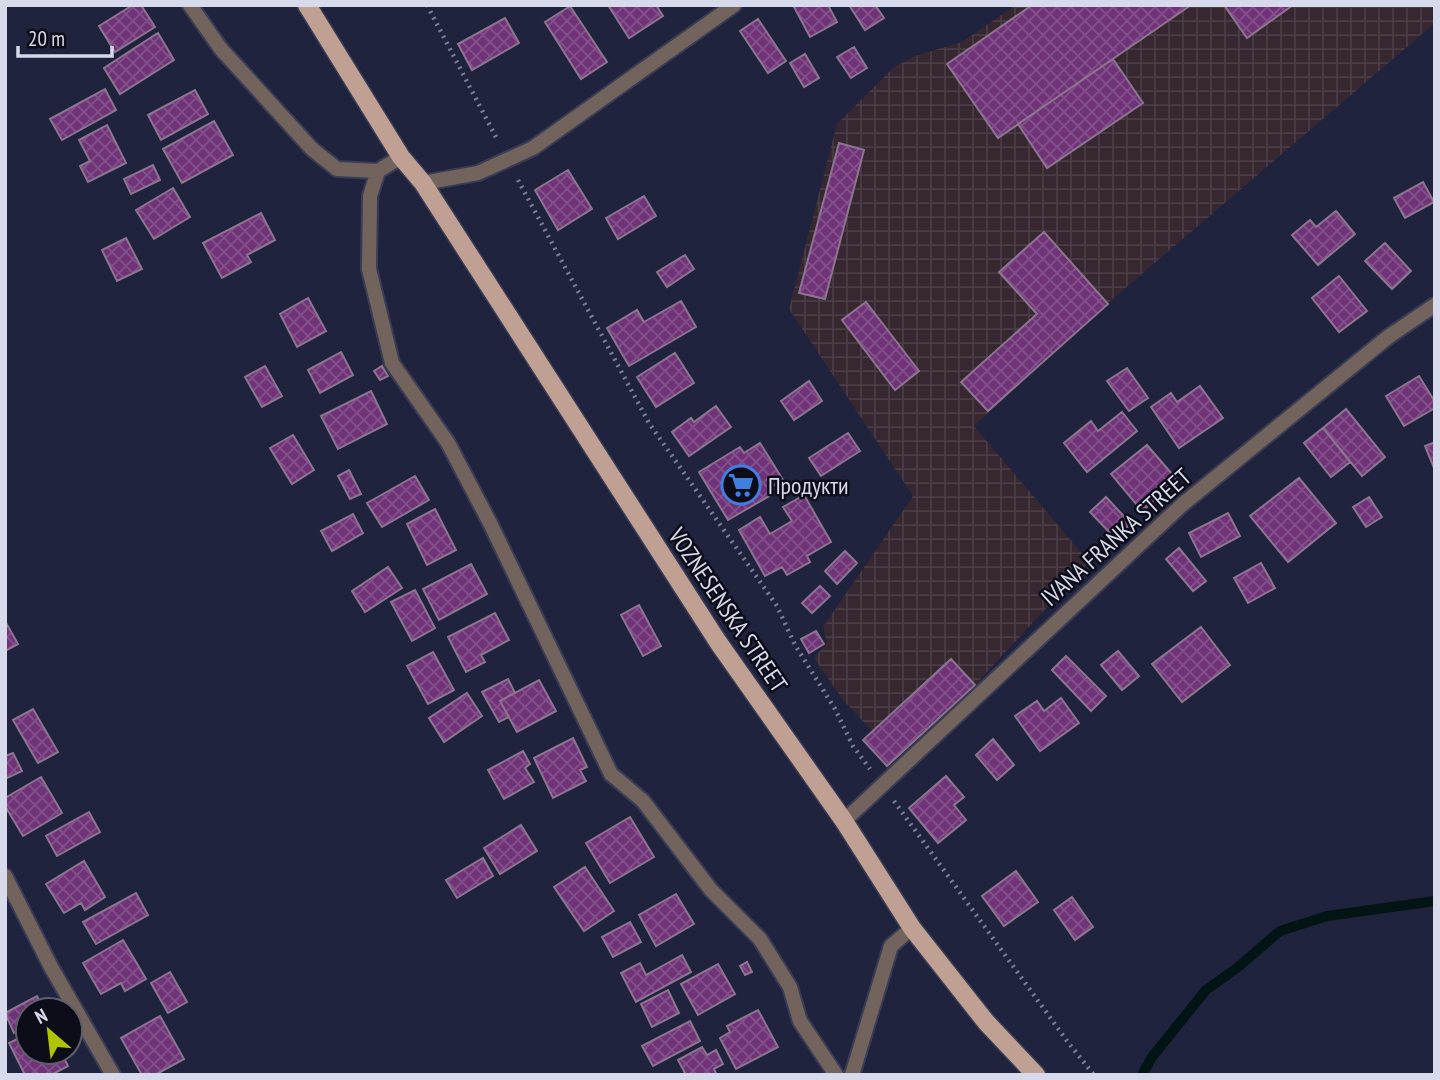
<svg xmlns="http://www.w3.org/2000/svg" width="1440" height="1080" viewBox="0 0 1440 1080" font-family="'PT Sans Narrow',sans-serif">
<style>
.industrial{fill:url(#industrial-grid)}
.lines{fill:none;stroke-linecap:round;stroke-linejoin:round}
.stream{stroke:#031414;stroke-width:10}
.building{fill:url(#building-cross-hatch);stroke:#8c758f;stroke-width:2}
.minor-casing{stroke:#3a3d55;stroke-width:18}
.primary-casing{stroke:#3a3d55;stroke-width:21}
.path{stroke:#7b7e94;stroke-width:4.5;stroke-dasharray:2 5;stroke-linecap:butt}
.minor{stroke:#72635c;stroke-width:14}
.primary{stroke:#bfa093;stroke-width:18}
.labels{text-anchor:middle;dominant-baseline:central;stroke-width:5;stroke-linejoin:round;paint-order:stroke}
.poi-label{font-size:24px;fill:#d7daeb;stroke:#0c0d19;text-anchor:start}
.street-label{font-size:24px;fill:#d7daeb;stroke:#0c0d19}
</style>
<defs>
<pattern id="industrial-grid" width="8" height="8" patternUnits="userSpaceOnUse" patternTransform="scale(1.75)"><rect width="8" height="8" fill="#372731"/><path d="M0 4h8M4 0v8" fill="none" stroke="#4a3c45"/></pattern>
<pattern id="building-cross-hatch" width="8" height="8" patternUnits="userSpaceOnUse" patternTransform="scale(1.75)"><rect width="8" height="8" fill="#713378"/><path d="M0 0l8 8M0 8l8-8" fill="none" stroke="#84508b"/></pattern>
</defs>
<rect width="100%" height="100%" fill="#20233d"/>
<path class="industrial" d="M1016 5H1435V23L1108 303 974 426 1089 562 975 685 887 766 863 740 872 731 843 700 814 658 827 643 823 627 913 496 789 309 837 124 894 67 915 56 962 42Z"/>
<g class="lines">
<path class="stream" d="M1142 1075 1152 1057 1206 990 1237 968 1280 931 1327 916 1435 901"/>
</g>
<path class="building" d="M133 5H141L155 27 115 52 99 26Z
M608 5H656L663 16 629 38Z
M793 5H828L837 22 810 37Z
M849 5H875L884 18 865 30Z
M1032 5H1191L998 138 947 64Z
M1224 5H1293L1247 38Z
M570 6 607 62 581 79 545 22Z
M505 18 519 43 472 70 458 44Z
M758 19 786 61 768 73 740 31Z
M158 33 174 60 120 94 104 68Z
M854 47 867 68 851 78 837 57Z
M805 54 819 78 804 87 790 63Z
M1113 59 1143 103 1047 168 1018 124Z
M105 89 116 110 62 140 50 119Z
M195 90 208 114 161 140 148 115Z
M214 121 233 155 182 183 163 149Z
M107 125 126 163 88 182 80 166 90 161 79 140Z
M839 143 864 150 825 299 799 293Z
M153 165 160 180 131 194 124 179Z
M568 170 592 209 558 230 535 190Z
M1423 182 1434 202 1405 218 1394 198Z
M173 188 190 217 154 239 136 210Z
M644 196 656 216 618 239 606 218Z
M1336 211 1355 234 1318 265 1292 235 1310 220 1316 227Z
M261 213 275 240 247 255 251 262 222 278 203 243Z
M1044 232 1108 304 988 411 961 382 1037 314 999 272Z
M126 238 142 269 117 281 102 250Z
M1385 243 1411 271 1392 289 1365 261Z
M685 255 694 269 667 287 657 272Z
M1339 276 1367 311 1339 332 1312 298Z
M308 298 326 331 297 347 280 314Z
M681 301 696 327 629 366 607 328 637 310 644 322Z
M866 302 919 371 895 390 842 320Z
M341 352 353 375 320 393 308 370Z
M675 353 694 383 656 407 637 377Z
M265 366 282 396 262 407 245 377Z
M382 366 388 376 380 380 374 371Z
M1127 368 1148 398 1129 411 1107 381Z
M1419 376 1435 402V408L1404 426 1386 396Z
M809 381 822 401 794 420 781 401Z
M1200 386 1223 418 1179 448 1151 407 1171 393 1177 402Z
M371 391 387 424 338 449 321 416Z
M716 406 731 427 689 456 672 432 691 418 694 422Z
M1346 409 1385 457 1362 476 1323 428Z
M1122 412 1137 431 1087 472 1064 443 1091 421 1098 431Z
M1323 428 1350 462 1331 477 1304 443Z
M848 433 860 451 821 476 809 458Z
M293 435 314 470 292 484 270 448Z
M1435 442V468H1434L1425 446Z
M760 443 783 480 768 489 771 495 728 520 699 472 740 447 744 453Z
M1147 445 1178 481 1142 511 1111 474Z
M349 470 361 494 350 499 338 476Z
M415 476 429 500 382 527 367 503Z
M1299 478 1336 523 1288 562 1250 516Z
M804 495 831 542 807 556 810 562 787 575 782 567 765 576 739 530 760 517 770 534 792 521 783 507Z
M1106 497 1131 524 1115 538 1090 512Z
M1369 497 1382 517 1366 527 1353 507Z
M435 509 456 550 427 565 407 524Z
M1228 513 1240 536 1201 557 1189 533Z
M353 514 363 533 332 551 321 531Z
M1179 548 1206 581 1193 591 1166 559Z
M845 551 857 563 837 584 825 571Z
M1261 563 1275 588 1248 603 1234 578Z
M471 564 487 594 439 620 423 589Z
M388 567 402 588 365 612 352 591Z
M820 586 830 596 812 613 802 603Z
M415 590 435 628 412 641 391 602Z
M639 605 661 646 643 656 621 615Z
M495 613 509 640 481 655 485 662 466 672 448 637Z
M5 621 18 644 5 651Z
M1201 627 1230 665 1182 702 1152 664Z
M816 631 824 644 809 653 801 639Z
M1118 651 1139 676 1122 690 1101 665Z
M433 652 454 690 428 704 407 666Z
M1066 656 1106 696 1091 711 1052 670Z
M951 659 975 685 887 766 863 740Z
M508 679 515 693 500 701 509 717 499 722 482 692Z
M539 680 556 711 517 732 500 701Z
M467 693 482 716 444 742 429 718Z
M1061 698 1079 723 1040 751 1015 716 1037 701 1044 711Z
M33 709 58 752 38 763 13 720Z
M573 738 587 767 580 770 586 781 553 798 534 758Z
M993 739 1014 765 997 780 976 755Z
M523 751 530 764 525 768 534 782 504 799 488 770Z
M13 753 22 771 5 779V756Z
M946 776 964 797 954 805 966 820 938 843 909 808Z
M41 777 62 813 23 836 5 806V798Z
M89 812 100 832 57 856 46 836Z
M630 817 654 857 610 883 586 843Z
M521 825 537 851 500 874 484 848Z
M483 858 493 876 457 898 446 880Z
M84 861 105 897 85 910 81 903 64 913 46 884Z
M585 867 614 911 584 931 554 887Z
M1016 871 1038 902 1004 926 982 896Z
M136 893 148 915 96 944 83 922Z
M676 894 694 924 656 946 639 915Z
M1072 897 1093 927 1075 940 1054 910Z
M630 922 641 942 613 957 602 937Z
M123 940 146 979 125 991 121 983 101 994 83 963Z
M682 955 691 972 636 1002 621 973 640 963 646 975Z
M747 962 752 972 745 975 740 966Z
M718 964 735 994 698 1015 681 984Z
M170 972 187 1002 168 1013 151 983Z
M668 990 679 1013 652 1027 641 1004Z
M37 996 44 1010H28V1026L14 1033 5 1013Z
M758 1010 778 1047 736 1069 720 1038 730 1032 727 1026Z
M160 1016 184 1059 155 1075H142L121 1038Z
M690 1021 700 1041 653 1066 642 1046Z
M28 1034V1052H61L68 1066 51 1075H25L9 1043Z
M702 1047 707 1055 716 1050 723 1064 714 1069 717 1075H686L678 1060Z"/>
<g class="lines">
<g class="minor-casing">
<path id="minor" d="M190 5 221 49 312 149 337 169 378 171 370 196 369 269 392 363 448 443 490 523 611 774 643 801 711 890 760 939 790 987 800 1021 836 1075
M378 171 401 157
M423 183 478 173 533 148 734 5
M844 821 1183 504 1388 337 1435 305
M5 876 51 967 113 1075
M852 1075 891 946 912 928"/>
</g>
<g class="primary-casing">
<path id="primary" d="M307 5 401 157 423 183 718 642 844 821 912 928 986 1022 1036 1075"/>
</g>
<path class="path" d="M427 5 498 141
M518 180 649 423 777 606 795 645 835 709 853 746 870 769
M894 801 1067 1041 1094 1075"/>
<use href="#minor" class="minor"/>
<use href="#primary" class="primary"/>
</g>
<defs>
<g id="supermarket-ring" transform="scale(2.0125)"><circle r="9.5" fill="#0c0d19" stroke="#3f7fe0" stroke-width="1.5"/><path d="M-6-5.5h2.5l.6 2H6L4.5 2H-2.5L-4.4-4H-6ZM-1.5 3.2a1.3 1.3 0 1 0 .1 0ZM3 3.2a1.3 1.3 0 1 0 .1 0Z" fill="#3f7fe0"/></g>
</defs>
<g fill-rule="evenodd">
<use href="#supermarket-ring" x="741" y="485"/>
</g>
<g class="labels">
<g class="poi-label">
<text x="768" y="485">Продукти</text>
</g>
<g class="street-label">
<text transform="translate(1116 537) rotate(-42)">IVANA FRANKA STREET</text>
<text transform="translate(728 610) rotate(56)">VOZNESENSKA STREET</text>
</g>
</g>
<rect width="1440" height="1080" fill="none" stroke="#d7daeb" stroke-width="14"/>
<g transform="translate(49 1031) rotate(332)"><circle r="33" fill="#0c0d19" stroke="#5d5f6d" stroke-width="2"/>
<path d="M0-5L12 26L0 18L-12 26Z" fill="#b0c502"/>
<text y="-10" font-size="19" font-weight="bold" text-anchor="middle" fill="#d7daeb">N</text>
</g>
<path d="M18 46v10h94v-10" fill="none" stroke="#d7daeb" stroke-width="3.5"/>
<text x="28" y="46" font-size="21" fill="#d7daeb" stroke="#0c0d19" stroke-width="5" paint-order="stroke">20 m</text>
</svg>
